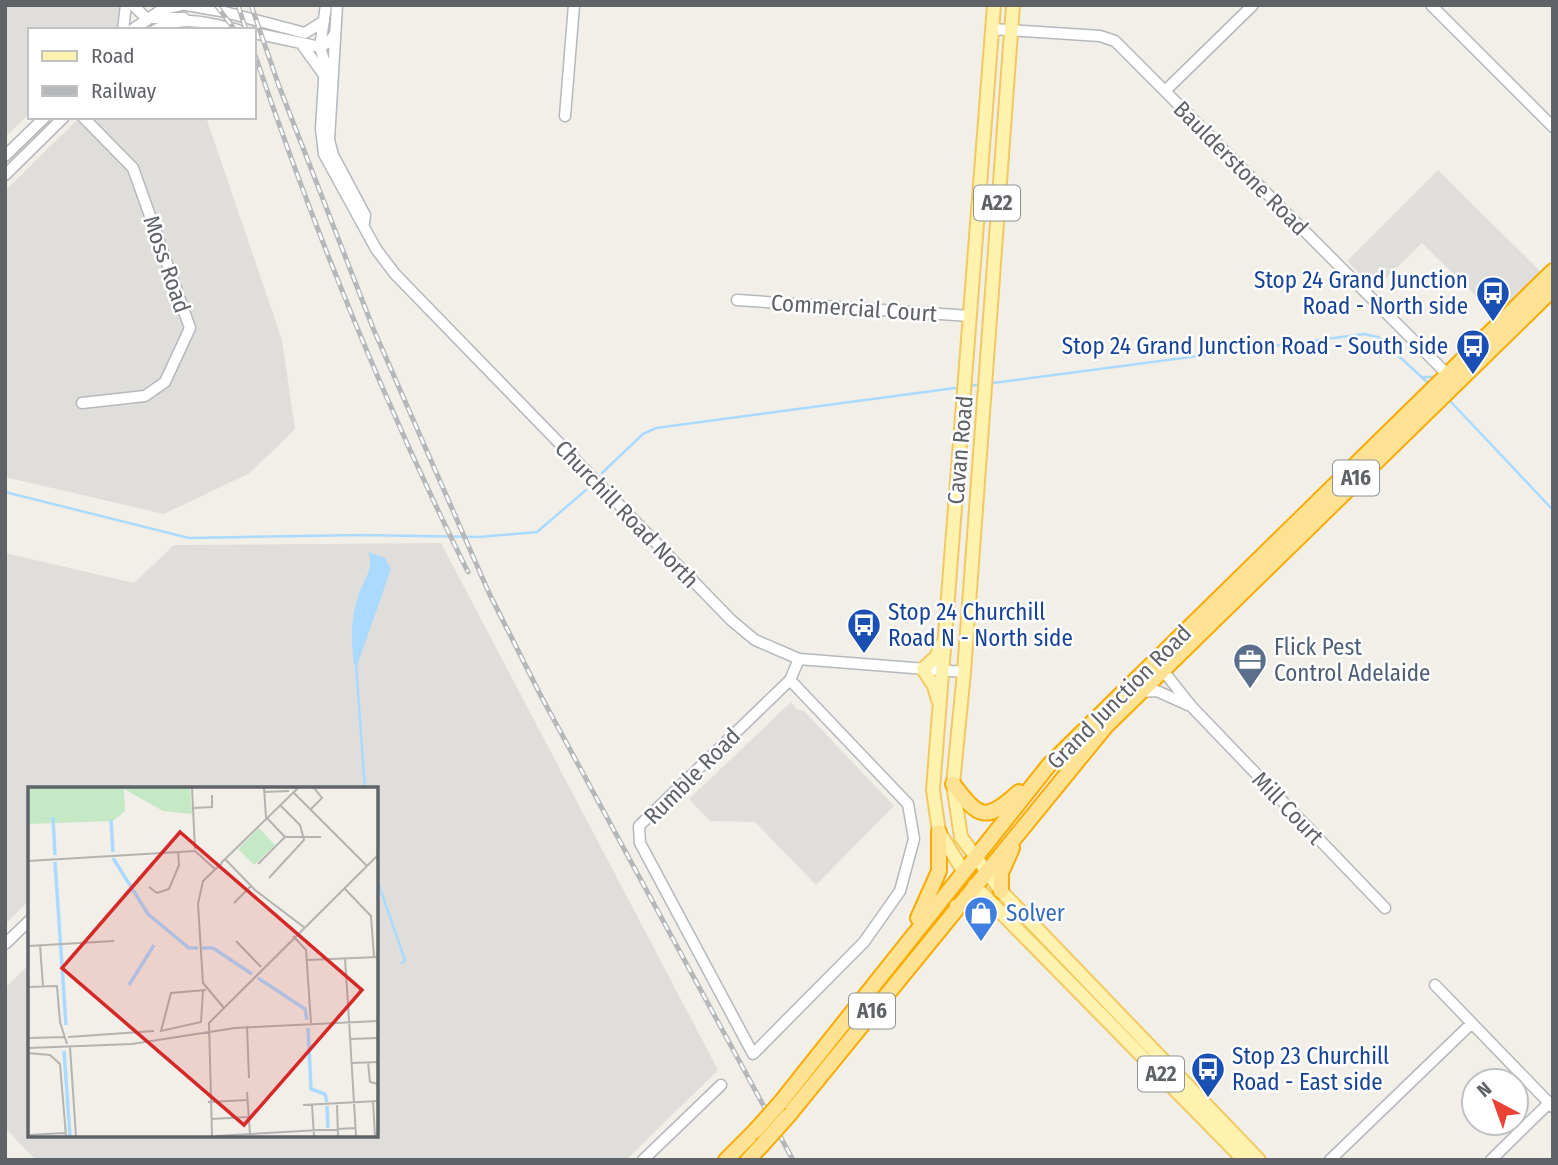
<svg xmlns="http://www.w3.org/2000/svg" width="1558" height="1165" viewBox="0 0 1558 1165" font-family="'Fira Sans Condensed',sans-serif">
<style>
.industrial{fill:#e0deda}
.water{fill:#aadaff}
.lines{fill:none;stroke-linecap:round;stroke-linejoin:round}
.stream{stroke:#aadaff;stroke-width:2.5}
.minor-casing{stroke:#b5b8bc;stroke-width:13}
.major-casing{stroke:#f2c960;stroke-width:16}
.highway-casing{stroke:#f9ab00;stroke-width:18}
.minor{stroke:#fff;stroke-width:10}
.major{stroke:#fff2af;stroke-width:12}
.highway{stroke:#fde293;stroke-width:14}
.rail-casing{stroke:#b6b7b8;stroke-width:5}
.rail{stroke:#fff;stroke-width:2.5;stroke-dasharray:8;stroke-linecap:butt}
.highway-bridge-casing{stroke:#f9ab00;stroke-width:18;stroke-linecap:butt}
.highway-bridge{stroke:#fde293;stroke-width:14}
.labels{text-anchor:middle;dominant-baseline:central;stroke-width:5;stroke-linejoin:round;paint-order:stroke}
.shield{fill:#fff;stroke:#8f9295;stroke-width:2}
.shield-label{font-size:21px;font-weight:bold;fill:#5f6368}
.street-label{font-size:23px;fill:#5f6368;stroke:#fff}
.transit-label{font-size:23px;fill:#164399;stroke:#fff;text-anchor:end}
.service-label{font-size:23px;fill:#4e5e75;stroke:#fff;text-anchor:start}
.shop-label{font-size:23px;fill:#366cbe;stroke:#fff;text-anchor:start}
.inset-river{fill:none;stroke:#aadaff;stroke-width:3.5}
.inset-road{fill:none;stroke:#b3b3b1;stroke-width:2}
.view{fill:#d62828;fill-opacity:0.15;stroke:#d62828;stroke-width:3.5}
.inset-edge{fill:none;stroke:#5f6368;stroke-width:3.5}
</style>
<rect width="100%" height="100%" fill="#f1efe8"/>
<path class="industrial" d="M5 5H117L122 12 120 24 115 30H30V113L5 137Z
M80 117H206L282 340 295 429 250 473 164 514 5 477V191Z
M1438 170 1541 272 1497 317 1422 243 1375 289 1347 261Z
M441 543 718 1070 626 1160H36L5 1128V988L30 964V1135H376V789H141L136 784 131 789H30V900L5 924V553L134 583 174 545Z
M791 702 796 709 804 711 894 806 816 885 755 822 710 821 689 799Z"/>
<path class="water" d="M368 552 385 558 391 569 358 663 354 665C351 639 350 618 359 594 364 580 375 567 368 552Z"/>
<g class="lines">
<path class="stream" d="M1421 377H1432
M993 383 1364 334 1378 337 1427 382
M971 386 980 384
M1451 402 1553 510
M602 473 643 434 656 428 955 388
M5 492 189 538 361 535 479 537 537 532 586 490
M356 664 365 789
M376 877 405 960 402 963"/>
<g class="minor-casing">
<path id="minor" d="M133 5 146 18
M186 5 221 11 305 33 324 21
M326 5 320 47 325 64 321 129 324 154 376 249 395 274 731 620 755 640 799 659 964 672
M337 5 329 140 333 155 365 215 364 223
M1431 5 1553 127
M150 18H184
M992 29 1100 36 1115 41 1450 377
M123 30 126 5
M132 30 163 9 181 5
M155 30C183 14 209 23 238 30
M254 33 320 47 329 42 335 34
M303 46 324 75
M1165 91 1253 5
M565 116 574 5
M5 156 45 117
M5 175 64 117
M737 300 970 316
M82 403 145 396 165 382 190 328 133 168 83 117
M1161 668 1192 707 1385 908
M790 680 908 804 914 839 900 891 864 942 753 1054 640 843 639 826 790 680 799 659
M1140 692 1157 691 1188 705
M5 944 30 920
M1435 985 1553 1107
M643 1160 721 1085
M1330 1160 1472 1023
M1491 1160 1549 1103"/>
</g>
<g class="major-casing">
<path id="major" d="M1013 5 964 672 953 784 961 837 1001 891 1259 1160
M938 700 934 686 923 669 936 657 942 644
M964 872 939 832 933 790 994 5
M974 885 1244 1160
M956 906 976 905 997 912"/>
</g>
<g class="highway-casing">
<path id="highway" d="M953 784C979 818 985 823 1019 792
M1001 891V873L1012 848
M918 918 939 871V832
M780 1103 1049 765 1553 271
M788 1116 1106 726 1553 289
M726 1160 755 1131
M748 1160 762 1145"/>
</g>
<use href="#minor" class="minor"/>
<use href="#major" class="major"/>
<use href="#highway" class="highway"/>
<g class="rail-casing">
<path id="rail" d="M216 5 235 30
M238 5 246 30
M251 5 279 86 373 328 489 593 541 696 793 1160
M254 52C314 230 384 403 468 572"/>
</g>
<use href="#rail" class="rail"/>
<g class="highway-bridge-casing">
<path id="highway-bridge" d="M755 1131 780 1103
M762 1145 788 1116"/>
</g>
<use href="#highway-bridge" class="highway-bridge"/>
</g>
<defs>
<g id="bus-pin" transform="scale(1.75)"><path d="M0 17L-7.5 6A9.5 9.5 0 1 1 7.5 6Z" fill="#1a4fb4" stroke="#fff"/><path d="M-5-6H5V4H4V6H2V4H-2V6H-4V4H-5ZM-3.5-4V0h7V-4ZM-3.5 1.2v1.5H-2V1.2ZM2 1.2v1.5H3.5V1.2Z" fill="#fff"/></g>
<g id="office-pin" transform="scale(1.75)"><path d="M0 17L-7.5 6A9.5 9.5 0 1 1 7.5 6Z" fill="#5c6f8a" stroke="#fff"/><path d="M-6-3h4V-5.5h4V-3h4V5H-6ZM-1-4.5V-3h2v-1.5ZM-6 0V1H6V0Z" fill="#fff"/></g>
<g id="shop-pin" transform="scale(1.75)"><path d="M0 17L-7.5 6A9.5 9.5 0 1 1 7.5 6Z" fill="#3f7fe0" stroke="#fff"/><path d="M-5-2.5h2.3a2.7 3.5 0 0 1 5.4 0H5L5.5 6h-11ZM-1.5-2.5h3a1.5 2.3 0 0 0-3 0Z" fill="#fff"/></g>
</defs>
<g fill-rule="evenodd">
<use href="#bus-pin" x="1493" y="293"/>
<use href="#bus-pin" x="1473" y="346"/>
<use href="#bus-pin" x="864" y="625"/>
<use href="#office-pin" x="1250" y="660"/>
<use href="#shop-pin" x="981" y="913"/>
<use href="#bus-pin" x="1208" y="1069"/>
</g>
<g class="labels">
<g class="shield">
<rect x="974" y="185.5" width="46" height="35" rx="5"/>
<rect x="1333" y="460.5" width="46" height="35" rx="5"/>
<rect x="849" y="993.5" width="46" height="35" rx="5"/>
<rect x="1138" y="1056.5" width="46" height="35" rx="5"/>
</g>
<g class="shield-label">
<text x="997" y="203">A22</text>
<text x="1356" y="478">A16</text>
<text x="872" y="1011">A16</text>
<text x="1161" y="1074">A22</text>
</g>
<g class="street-label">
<text transform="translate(1241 168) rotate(45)">Baulderstone Road</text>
<text transform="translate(167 264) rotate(71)">Moss Road</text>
<text transform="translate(854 308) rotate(4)">Commercial Court</text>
<text transform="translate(960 450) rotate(-85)">Cavan Road</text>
<text transform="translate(627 514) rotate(46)">Churchill Road North</text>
<text transform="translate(1119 697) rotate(-45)">Grand Junction Road</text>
<text transform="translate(692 776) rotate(-45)">Rumble Road</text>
<text transform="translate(1288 808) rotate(46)">Mill Court</text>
</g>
<g class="transit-label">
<text x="1468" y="280">Stop 24 Grand Junction<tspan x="1468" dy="26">Road - North side</tspan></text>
<text x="1448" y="346">Stop 24 Grand Junction Road - South side</text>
<text x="888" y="612" text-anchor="start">Stop 24 Churchill<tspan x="888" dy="26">Road N - North side</tspan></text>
<text x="1232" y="1056" text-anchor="start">Stop 23 Churchill<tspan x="1232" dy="26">Road - East side</tspan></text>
</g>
<g class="service-label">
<text x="1274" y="647">Flick Pest<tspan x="1274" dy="26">Control Adelaide</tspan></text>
</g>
<g class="shop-label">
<text x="1006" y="913">Solver</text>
</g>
</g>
<g transform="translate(28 787)">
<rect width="350" height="350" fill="#f1efe8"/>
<path d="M0 1H162L164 27 135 24 96 2 97 24 85 34 0 37ZM231 41 247 58 226 78 210 62Z" fill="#c5e8c5"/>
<path class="inset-river" d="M25 30 27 68M83 33 85 65M85 71 120 127 161 161H170M27 75 38 238M174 161H185L224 187M230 191 277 222 279 233M101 198 126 158M280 241 283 302 297 307 299 315M36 264 42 349M299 319 300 341"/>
<path class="inset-road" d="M164 1 167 62M236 5 261 4M265 5 339 79M165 21 184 20V8M283 22 294 11 286 1M257 50H293M197 72 227 103 277 141M0 74 167 64 188 83M193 76 270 1M194 76 175 94 170 117 175 196 196 221M230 77 257 50 238 30 236 1M241 91 276 53 272 38 252 18M121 100 129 106 141 102 151 78 150 64M316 101 343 129 346 170M206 116 223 99M265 149 278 163 283 236M208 154 233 180M12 158 15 199M0 159 86 154M317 171 321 233M279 173 350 170M0 200 29 199 32 235 39 257M175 204 173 235 133 244 143 206 178 203M321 233 328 349M219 239 221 291M40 250 126 244M0 251 37 250M322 252 350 251M42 260 48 349M0 261 104 257 207 241 350 234M0 266 22 268 32 277 38 349M340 275 342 295 350 297M324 276 350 275M219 305 222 347M345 314 347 349M180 315 220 313M309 316 310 349M275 318 350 314M284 318 286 349M183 332 221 330M0 348 37 346M184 349 181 236 350 68M188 349 327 341"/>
<path class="view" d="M152 45 334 203 216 338 34 181Z"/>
<rect width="350" height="350" class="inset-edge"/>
</g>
<rect width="1558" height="1165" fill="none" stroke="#5f6368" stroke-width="14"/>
<rect x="28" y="28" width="228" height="91" fill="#ffffff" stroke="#bfc1c3" stroke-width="2"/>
<rect x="42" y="51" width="35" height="10" fill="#fff2af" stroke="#bfc1c3" stroke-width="2"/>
<text x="91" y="63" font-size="21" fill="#5f6368">Road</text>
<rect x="42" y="86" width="35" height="10" fill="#b6b7b8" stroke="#bfc1c3" stroke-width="2"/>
<text x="91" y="98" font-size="21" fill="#5f6368">Railway</text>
<g transform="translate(1495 1102) rotate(319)"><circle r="33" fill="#ffffff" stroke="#bfc1c3" stroke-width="2"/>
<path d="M0-5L12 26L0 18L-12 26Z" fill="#ea4335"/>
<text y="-10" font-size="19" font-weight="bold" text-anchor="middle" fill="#5f6368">N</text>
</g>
</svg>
